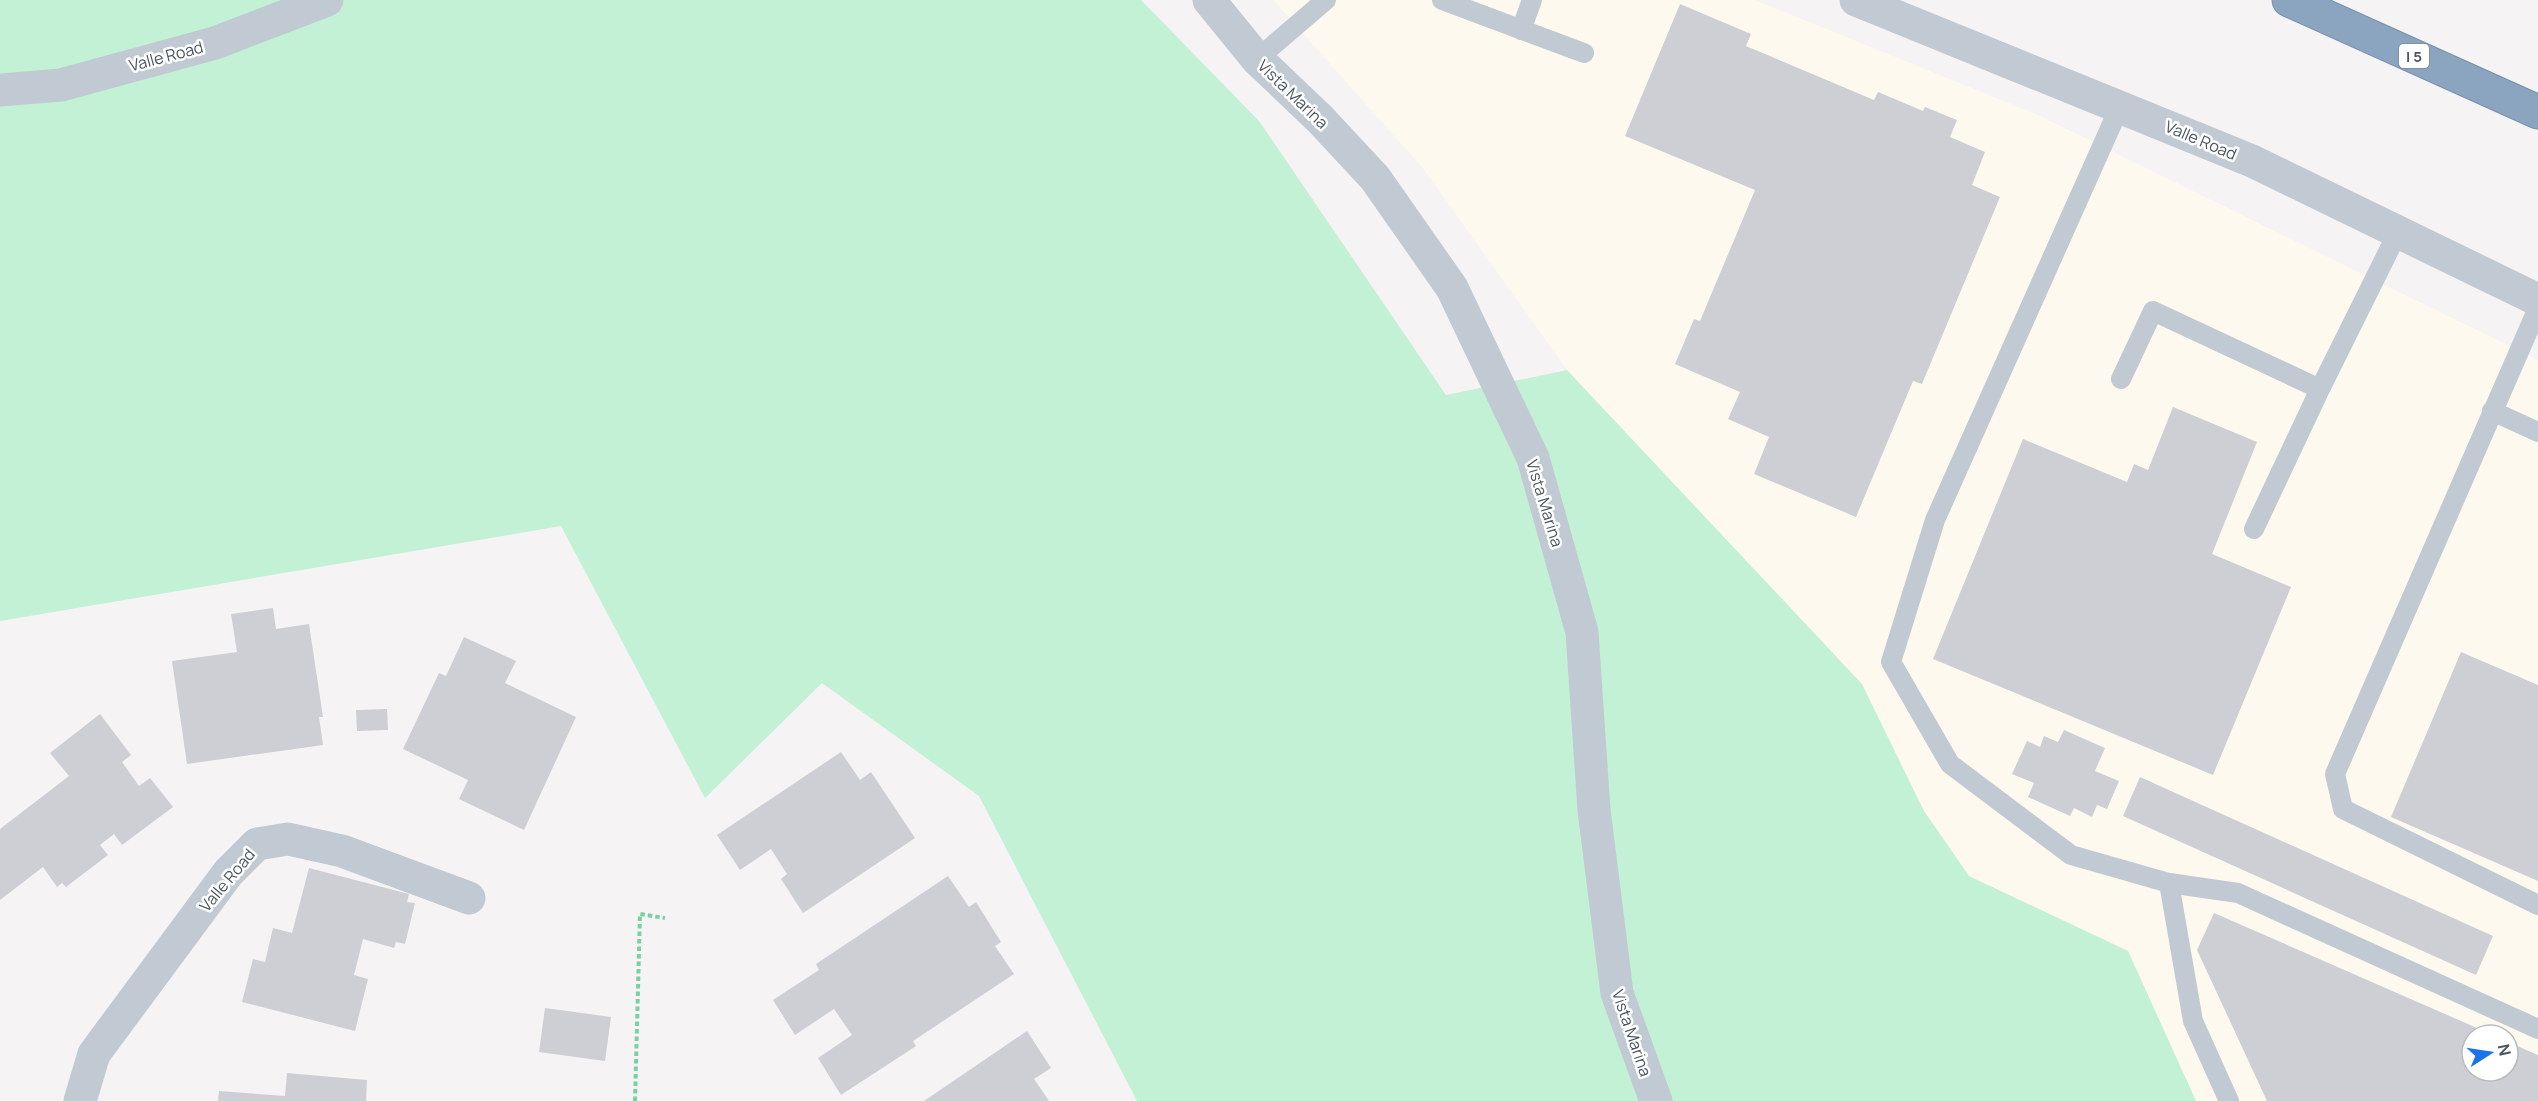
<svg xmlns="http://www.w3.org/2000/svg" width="2538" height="1101" viewBox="0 0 2538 1101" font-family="Manrope,sans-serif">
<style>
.commercial{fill:#fdf9ef;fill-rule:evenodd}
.green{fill:#c3f1d5}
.building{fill:#cdcfd5}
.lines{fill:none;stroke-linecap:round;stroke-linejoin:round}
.motorway-casing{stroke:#7690ad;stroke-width:35}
.path{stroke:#7ad0a6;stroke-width:4;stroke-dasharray:4.5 3;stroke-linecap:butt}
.service{stroke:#c1cad2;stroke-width:20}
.minor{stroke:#c1cad2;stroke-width:33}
.tertiary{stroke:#c1cad2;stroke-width:33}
.motorway{stroke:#8ba5c1;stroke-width:33}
.labels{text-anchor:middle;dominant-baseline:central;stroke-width:5;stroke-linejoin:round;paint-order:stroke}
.shield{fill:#fff;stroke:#808990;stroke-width:1.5}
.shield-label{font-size:15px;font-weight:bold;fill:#4a5661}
.street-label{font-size:16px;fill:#4a5661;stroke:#fff}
</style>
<rect width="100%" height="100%" fill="#f5f3f3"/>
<path class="commercial" d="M1273 0H1755L2038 115 2538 360V1101H2196L2128 951 1969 876 1924 811 1567 370 1422 167ZM2472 1035H2508V1071H2472Z"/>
<path class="green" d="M0 0H1141L1259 121 1446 395 1567 370 1862 684 1924 811 1969 876 2128 951 2196 1101H1137L979 796 822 683 705 798 561 526 0 621Z"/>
<path class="building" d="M1680 4 1751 34 1746 46 1874 100 1878 92 1923 111 1925 107 1957 120 1950 137 1985 152 1972 185 2000 197 1922 384 1913 381 1856 517 1754 474 1769 437 1728 419 1740 392 1675 364 1694 319 1700 321 1755 190 1625 136Z
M2173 407 2257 442 2212 554 2291 587 2213 775 1933 659 2023 439 2127 482 2134 464 2148 470Z
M273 608 276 629 309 624 323 717H319L323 745 187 764 172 661 237 652 231 614Z
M464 637 516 661 505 683 576 717 524 830 459 799 468 780 403 749 439 673 446 676Z
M2461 652 2538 685V881L2391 817Z
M387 709 388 730 357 731 356 710Z
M100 714 131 755 122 762 139 786 150 778 173 807 122 845 114 834 100 845 108 855 66 887 62 883 57 887 43 867 0 900V829L69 776 50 753Z
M2064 730 2105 748 2095 771 2119 781 2107 809 2097 805 2092 817 2074 808 2070 816 2028 797 2034 783 2012 774 2027 741 2040 747 2044 736 2058 742Z
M841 752 860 780 871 772 915 838 803 913 781 879 787 874 771 849 740 870 717 835Z
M2140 777 2493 936 2476 975 2123 816Z
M309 868 409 894 407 902 415 903 405 944 396 942 394 948 363 939 354 975 368 979 355 1031 242 1002 253 959 265 962 273 928 292 933Z
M948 876 969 907 976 902 1001 942 995 946 1014 974 913 1041 916 1046 841 1095 818 1058 852 1035 834 1009 795 1035 773 1000 819 970 816 964Z
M2214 913 2493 1035H2472V1071H2508V1042L2538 1055V1101H2267L2197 950Z
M545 1008 611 1017 605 1061 539 1052Z
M1027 1031 1051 1068 1034 1079 1049 1101H924Z
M287 1073 367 1080 366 1101H218L219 1091 285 1096Z"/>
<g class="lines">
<g class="motorway-casing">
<path id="motorway" d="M2289 0 2538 112"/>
</g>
<path class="path" d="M635 1101 640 914 665 918"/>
<path class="service" d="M1442 0 1584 53
M1521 30 1532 0
M1257 59 1326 0
M2120 106 1935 520 1891 662 1950 764 2071 855 2169 883 2193 1021 2229 1101
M2538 308 2335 774 2343 809 2538 905
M2121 379 2153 311 2320 389 2398 232
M2492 411 2538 432
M2254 529 2320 389
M2169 883 2238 893 2538 1029"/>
<path class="minor" d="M0 90 61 85 215 43 327 0
M80 1101 94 1054 228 873 257 844 288 839 342 851 469 898"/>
<path class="tertiary" d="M1209 0 1257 59 1320 119 1375 178 1452 288 1533 458 1582 632 1594 810 1617 993 1656 1101
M1856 0 2252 161 2538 300"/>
<use href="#motorway" class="motorway"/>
</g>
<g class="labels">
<rect class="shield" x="2399" y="44" width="30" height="24" rx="4.5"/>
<g class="shield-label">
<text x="2414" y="56">I 5</text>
</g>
<g class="street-label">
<text transform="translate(166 56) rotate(-15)">Valle Road</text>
<text transform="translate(1293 94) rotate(44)">Vista Marina</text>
<text transform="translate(2201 140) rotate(23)">Valle Road</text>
<text transform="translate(1545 503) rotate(73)">Vista Marina</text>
<text transform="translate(227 880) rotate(-50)">Valle Road</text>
<text transform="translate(1632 1033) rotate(71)">Vista Marina</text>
</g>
</g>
<g transform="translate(2490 1053) rotate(78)"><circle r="28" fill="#ffffff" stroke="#b7bbc0" stroke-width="1.5"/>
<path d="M0-4.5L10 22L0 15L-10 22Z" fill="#1a73e8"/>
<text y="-9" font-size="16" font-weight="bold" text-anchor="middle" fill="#4a5661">N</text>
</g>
</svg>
